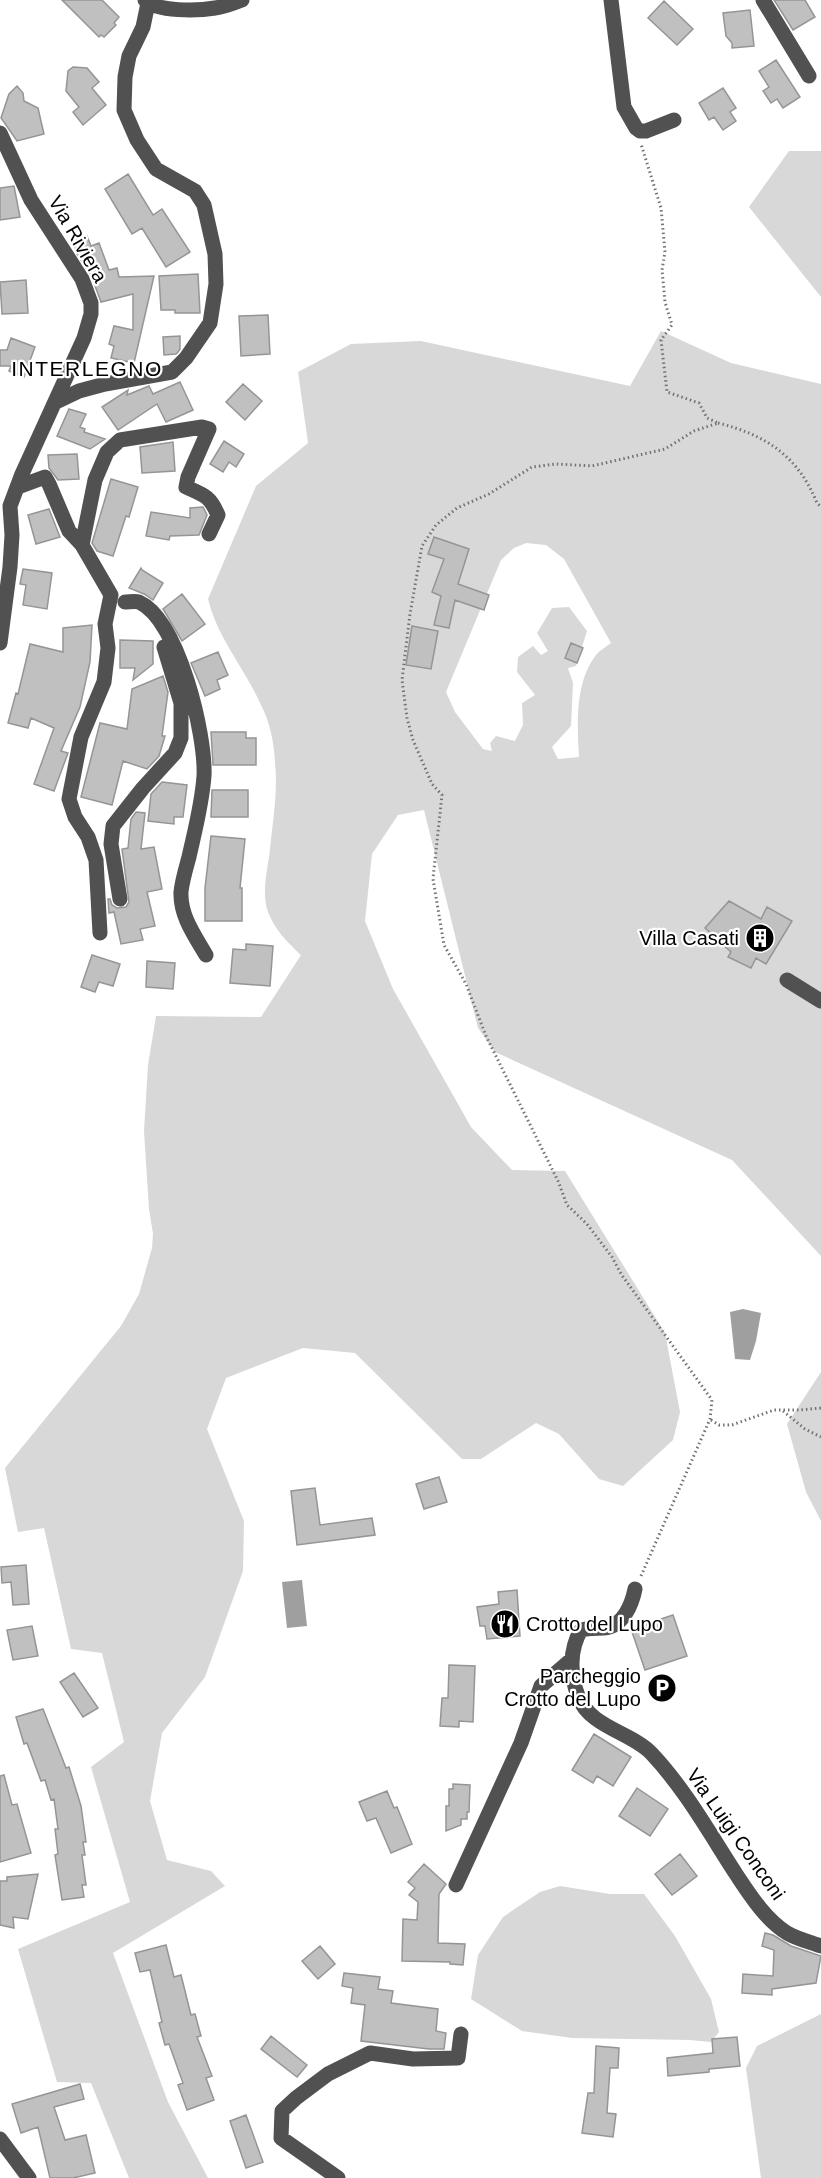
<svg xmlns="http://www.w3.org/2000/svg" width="821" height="2178" viewBox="0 0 821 2178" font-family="Arial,sans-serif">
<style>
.green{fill:#d8d8d8;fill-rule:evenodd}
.water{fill:#9f9f9f}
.building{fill:#c0c0c0;stroke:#959595;stroke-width:1.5}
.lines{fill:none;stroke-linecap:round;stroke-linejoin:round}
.path{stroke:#737373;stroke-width:3;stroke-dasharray:1.5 3;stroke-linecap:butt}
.minor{stroke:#515151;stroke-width:15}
.labels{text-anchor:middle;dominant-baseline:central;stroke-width:4.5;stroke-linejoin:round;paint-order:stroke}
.street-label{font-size:20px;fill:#000;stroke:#fff}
.poi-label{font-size:20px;fill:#000;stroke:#fff;text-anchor:end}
.neighbourhood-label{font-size:21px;letter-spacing:1.5px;fill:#000;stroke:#fff}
</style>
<rect width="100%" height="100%" fill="#fff"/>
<path class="green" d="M789 151H821V297L749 207Z
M661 331 731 363 821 384V1256L732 1160 495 1052 478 1028 424 810 398 815 372 854 365 921 393 989 471 1127 512 1170 565 1171 665 1333 680 1412 673 1440 623 1486 599 1479 559 1434 536 1423 481 1459H462L355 1353 303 1348 226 1378 207 1429 244 1521 243 1571 205 1677 162 1733 150 1801 167 1860 211 1871 225 1886 113 1953 168 2102 208 2178H129L91 2083 57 2082 18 1949 130 1902 91 1767 124 1742 102 1653 71 1649 44 1528 18 1532 5 1468 121 1326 139 1294 152 1248 153 1234 149 1209 144 1131 148 1065 156 1016 261 1017 301 955C287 942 275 930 268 912 261 892 268 869 270 849 273 820 278 791 275 762 274 743 270 722 261 705 245 669 217 637 208 599L256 486 308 443 298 372 351 344 421 341 630 386ZM526 543 546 545 564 559 611 643C606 647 600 650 596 655 575 682 577 724 579 757L558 759 552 747 571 726 573 683 568 668 576 666 587 631 569 607 552 608 537 633 548 651 541 655 533 646 518 657 517 672 535 695 522 703 523 725 515 741 496 736 490 743 492 751 483 749 455 712 446 692 501 560 514 548Z
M821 1372V1521L806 1492 787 1424Z
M560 1886 610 1894H644L675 1936 711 1999 719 2032 711 2042 690 2040 572 2038 522 2031 471 1999 478 1955 503 1917 540 1892Z
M821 2014V2178H761L746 2068 757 2046Z"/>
<path class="water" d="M743 1309 761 1313 756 1341 750 1360 735 1359 730 1312Z
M302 1580 307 1626 287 1628 282 1582Z"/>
<path class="building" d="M62 0H102L119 17 114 23 116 25 104 37 101 35 99 37Z
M774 0H805L815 17 793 30Z
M664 1 693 29 677 45 648 18Z
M750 10 754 46 732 48V43L726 36 723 13Z
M776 60 800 97 783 108 777 99 771 103 763 91 769 87 759 71Z
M73 67 87 68 99 82 92 88 106 105 83 125 73 112 79 107 66 91 68 71Z
M17 86 23 93 24 101 38 108 44 134 17 141 1 118 9 94Z
M723 88 736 108 730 112 736 121 723 130 714 117 709 120 699 103Z
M128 174 153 215 162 209 190 252 166 267 142 228 132 234 105 189Z
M14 186 20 217 0 220V188Z
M87 236 91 246 99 243 109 270 117 268 119 277 154 276 134 363 111 358 114 346 109 344 114 326 133 330V294L101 302 91 275 77 254 73 241Z
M198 274 200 313H175V310H161L159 276Z
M26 280 28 313 2 314 0 282Z
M268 315 270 354 241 356 239 316Z
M180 336V349L178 352 176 354 164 355 163 337Z
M11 338 35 347 24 377 9 371 11 366H0V350H7Z
M180 382 193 410 166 422 157 404 118 430 102 407 128 390 127 395 149 386 153 394Z
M243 384 262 401 245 420 226 402Z
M69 409 86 414 80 427 85 429 84 432 105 439 90 449 57 436Z
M224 441 244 454 236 467 229 462 223 472 210 464Z
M173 442 175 471 142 473 140 447Z
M77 454 79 479 58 480 49 468 48 455Z
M111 479 138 487 129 517 126 516 113 556 97 551 92 543Z
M203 507 207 515 199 535 170 536 169 540 146 536 151 512 190 518V508Z
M49 509 60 537 36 544 28 515Z
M434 537 469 549 458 584 489 595 484 610 455 600 449 628 434 625 441 596 432 592 444 559 428 554Z
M141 568 142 570 163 583 153 600 144 594 129 588Z
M23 569 52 573 47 609 23 605 26 585 20 584Z
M182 594 205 624 182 641 163 609Z
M92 625 90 662 80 707 61 751 68 753 54 791 34 784 54 728 31 718 28 728 8 723 16 693 18 694 30 644 63 652V628Z
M412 626 438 631 431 669 406 665Z
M120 640 153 641V664L133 680 135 668H120Z
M571 643 583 648 577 663 565 658Z
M218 652 228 675 217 680 220 689 205 696 191 663Z
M163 676 168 692 162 736H165L159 756 147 769 123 761 112 805 81 797 100 723 127 729 132 689Z
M211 732H246V738H256V765H213Z
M162 782 187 785 183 817H174V824L148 821 151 794Z
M212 790H248V817H211Z
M136 812 145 813 141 849 154 847 162 889 147 892 155 926 140 929 143 940 121 944 114 912 109 913 108 899H110L112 905 117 908 126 907 129 902 122 849 128 848 131 819Z
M211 836 245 839 240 888H242V921H205V888Z
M729 901 761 919 767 907 792 921 766 964 756 958 751 968 728 957 731 952 705 928Z
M246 944 273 946 270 986 230 983 233 949 246 950Z
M92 955 120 964 113 986 99 982 95 992 81 987Z
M147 961 175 963 173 989 146 987Z
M439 1477 447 1502 424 1509 416 1484Z
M315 1488 320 1525 372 1518 375 1535 297 1545 291 1491Z
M26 1565 29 1604 13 1605 11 1582 2 1583 1 1567Z
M517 1590 520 1636 487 1639 485 1626H480L477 1607 499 1604 498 1592Z
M673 1615 687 1656 645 1670 631 1629Z
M32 1626 38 1656 13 1660 7 1630Z
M449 1665 475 1666 473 1722 459 1721V1727L440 1726 442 1698H448Z
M74 1673 98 1708 83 1717 60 1682Z
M43 1709 66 1768 69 1767 81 1806 86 1842H83L85 1855H82L86 1885H82L84 1897 62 1900 55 1855 58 1854 55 1829H58L54 1799 51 1800 45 1780 41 1781 27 1743 24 1744 16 1717Z
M594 1734 631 1757 613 1786 597 1776 593 1783 572 1770Z
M4 1775 12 1805 17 1804 31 1853 0 1862V1776Z
M453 1784 470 1785 469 1812H467V1819H461V1825L446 1831V1806H449V1789H453Z
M637 1788 668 1809 650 1836 619 1816Z
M387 1791 394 1808 397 1807 412 1844 391 1853 376 1818 367 1821 359 1802Z
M680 1854 697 1876 672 1895 655 1874Z
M424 1864 446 1884 439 1894 438 1943 465 1944 463 1965 450 1964V1962L402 1961 403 1919 417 1920 418 1902 409 1895 415 1888 408 1882Z
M38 1874 28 1919 13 1917 14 1928 0 1925V1881H7V1877Z
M765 1933 773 1935 791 1946 821 1956 816 1983 772 1989V1995L742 1993 743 1974 773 1976 774 1950 762 1946Z
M166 1945 174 1977 181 1975 191 2015 195 2014 201 2036 197 2037 212 2076 206 2078 214 2100 187 2110 178 2085 183 2083 169 2044 165 2045 159 2023 162 2022 150 1970 140 1972 135 1953Z
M320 1946 335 1964 318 1979 302 1961Z
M344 1973 380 1977 378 1989 393 1991 391 2003 438 2009 436 2031 446 2033 444 2049H429L361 2041 365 2005 351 2003 353 1988 342 1986Z
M271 2036 307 2065 297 2077 261 2049Z
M737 2037 740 2066 709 2069V2072L668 2076 667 2058 713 2053 712 2039Z
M596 2046 619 2048 618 2068H610L607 2113 616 2114 613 2137 582 2133 588 2093H594Z
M80 2084 84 2099 54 2107 65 2140 86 2135 95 2173 73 2178H50L38 2127 21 2133 12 2104Z
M246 2115 263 2162 246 2168 230 2121Z"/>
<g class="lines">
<path class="path" d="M718 423C766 435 798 456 817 503L821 507
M783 1411 805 1429 821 1437
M711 1420 719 1425H732L774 1410H800L821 1408
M641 1576 710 1419 712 1400 621 1274 612 1257 587 1224 567 1205 558 1181 486 1036 466 984 444 945 433 879 442 795 432 784 413 740 407 718 402 680 410 614 422 546 436 525 457 508 489 494 532 467 556 464 592 466 665 449 694 431 718 423 707 418 699 403 667 392 661 340 672 325 665 302 662 270 665 252 661 208 641 144"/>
<path class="minor" d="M145 0C157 12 198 11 215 8 224 7 233 3 242 0
M611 0 624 107 636 128 640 131H646L674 120
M763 0 809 76
M0 133 31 200 82 279 91 303V314L84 338 22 474 10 506 12 535 10 567 0 643
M56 402 79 391 105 384 172 372 186 358 210 323 216 284 215 254 204 205 195 191 156 169 137 140 124 110 125 77 129 56 143 27 148 3
M18 487 45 477 49 484 69 531 82 545 111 595 105 624 108 648 104 682 81 737 69 799 75 817 88 837 96 860 100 933
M82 545 95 480 107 452 120 440 202 427 209 429 188 477 186 487C204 495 210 496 218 515L209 534
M125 602C129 602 135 601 139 602 179 620 206 736 204 776 202 804 195 830 189 857 186 868 182 881 181 892 180 916 195 936 206 955
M120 899 111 844 113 826 143 788 175 753 181 738V703L164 647
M787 980 821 1001
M635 1589C632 1604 623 1627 604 1628 596 1628 589 1628 581 1630 569 1650 570 1675 578 1696 590 1728 632 1732 652 1754 685 1789 710 1834 736 1874 750 1895 765 1919 787 1933 797 1939 810 1942 821 1946
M456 1885 521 1743 541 1686 571 1660
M0 2139 29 2178
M338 2178 281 2138 282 2111 296 2098 328 2074 370 2053 413 2059 458 2058 461 2034"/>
</g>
<defs>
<g id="building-disc" transform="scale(1.5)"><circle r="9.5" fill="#000" stroke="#fff"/><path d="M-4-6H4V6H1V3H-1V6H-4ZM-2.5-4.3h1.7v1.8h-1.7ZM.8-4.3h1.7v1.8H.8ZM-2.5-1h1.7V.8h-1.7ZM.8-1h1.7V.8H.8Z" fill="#fff"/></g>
<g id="restaurant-disc" transform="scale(1.5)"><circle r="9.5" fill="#000" stroke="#fff"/><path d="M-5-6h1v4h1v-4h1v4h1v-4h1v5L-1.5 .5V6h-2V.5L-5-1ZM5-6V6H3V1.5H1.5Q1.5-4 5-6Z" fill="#fff"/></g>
<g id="parking-disc" transform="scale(1.5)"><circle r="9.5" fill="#000" stroke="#fff"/><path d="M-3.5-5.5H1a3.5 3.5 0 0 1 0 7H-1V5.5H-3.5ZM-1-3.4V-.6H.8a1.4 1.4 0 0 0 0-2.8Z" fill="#fff"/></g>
</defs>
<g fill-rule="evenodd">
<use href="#building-disc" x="760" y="938"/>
<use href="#restaurant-disc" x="505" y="1624"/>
<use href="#parking-disc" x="662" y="1688"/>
</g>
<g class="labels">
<g class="street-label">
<text transform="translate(78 239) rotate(60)">Via Riviera</text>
<text transform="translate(736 1834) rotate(55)">Via Luigi Conconi</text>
</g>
<g class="poi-label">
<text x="739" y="938">Villa Casati</text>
<text x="526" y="1624" text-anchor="start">Crotto del Lupo</text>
<text x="641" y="1676">Parcheggio<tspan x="641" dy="23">Crotto del Lupo</tspan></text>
</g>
<g class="neighbourhood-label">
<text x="87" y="368">INTERLEGNO</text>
</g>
</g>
</svg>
